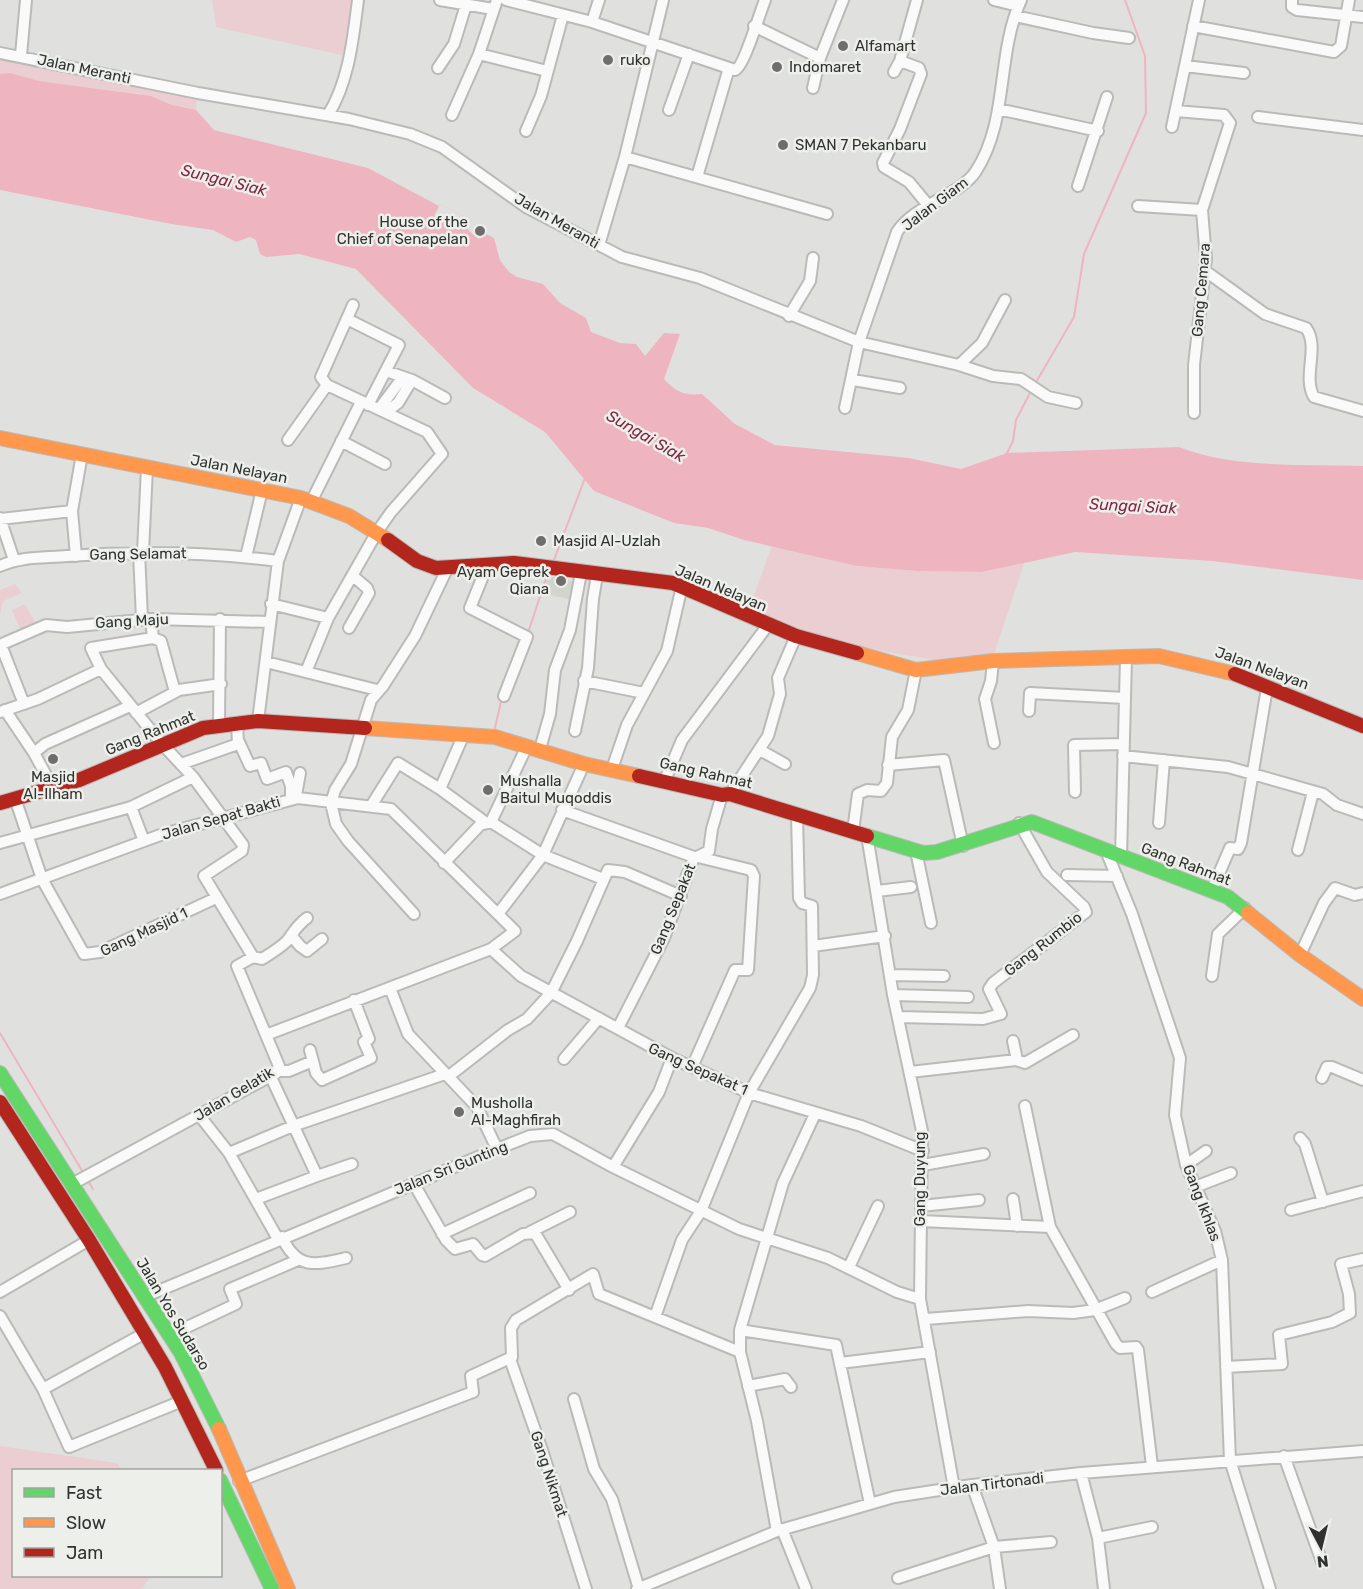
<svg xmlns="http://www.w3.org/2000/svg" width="1363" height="1589" viewBox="0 0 1363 1589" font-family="Rubik,sans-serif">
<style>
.built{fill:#d1d5cd}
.green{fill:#ebced2}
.water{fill:#eeb5c1}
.pier{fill:#e0e1de}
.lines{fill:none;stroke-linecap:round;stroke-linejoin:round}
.stream{stroke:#eeb5c1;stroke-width:2}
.street-casing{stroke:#babab8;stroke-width:14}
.fast-casing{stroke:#babab8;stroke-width:16}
.slow-casing{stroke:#babab8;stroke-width:16}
.jam-casing{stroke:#babab8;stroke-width:16}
.street{stroke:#fafafa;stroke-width:10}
.fast{stroke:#63d668;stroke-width:14}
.slow{stroke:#ff974d;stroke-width:14}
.jam{stroke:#b3261e;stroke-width:14}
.poi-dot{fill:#6e6f6d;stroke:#edf0ea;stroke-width:2}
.labels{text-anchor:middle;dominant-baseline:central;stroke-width:5;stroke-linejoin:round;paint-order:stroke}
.poi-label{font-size:15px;fill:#313230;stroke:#edf0ea;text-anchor:start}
.street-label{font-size:15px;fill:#313230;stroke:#edf0ea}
.water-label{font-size:16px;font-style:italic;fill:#832644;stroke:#edf0ea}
</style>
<rect width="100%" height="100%" fill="#e0e1de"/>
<path class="built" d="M548 576 576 582 572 600 542 593Z"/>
<path class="green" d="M212 0H356L346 56 216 27Z
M0 56 197 95 196 110 172 105 151 96 39 81 10 73 0 74Z
M772 546 857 566 917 571 983 572 1024 563 994 655 934 660 848 645 748 611Z
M15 584 22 593 3 601 0 615V590Z
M25 604 37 626 22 633 12 610Z
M0 1446 117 1463 122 1470H14V1576H151L142 1589H0Z"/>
<path class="water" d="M10 73 39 81 151 96 172 105 196 110 214 130 368 168 439 206 440 204 463 216 469 231 479 239 484 233 494 238 500 260 509 272 517 277 543 284 560 303 586 318 591 332 620 343 636 344 645 356 664 333 680 334 664 379C676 392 684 396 702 394L735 424 775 445 909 458 961 469 1007 453 1179 447C1236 469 1303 464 1363 466V580L1212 561 1075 552 982 572 917 571 857 566 744 540 708 528 674 523 594 491 545 432 473 388 356 269 299 254 266 257 260 254 256 240 250 237 236 242 213 230 171 224 0 190V74Z"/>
<path class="pier" d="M440 204 463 216 457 228 434 216Z"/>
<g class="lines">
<path class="stream" d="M1035 384 1074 317 1084 254 1146 113 1145 56 1125 0
M1006 455 1013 441 1016 420 1031 391
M554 560 585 478
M528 633 547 575
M494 732 502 697
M0 1033 84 1174
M87 1179 93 1189"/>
<g class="street-casing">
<path id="street" d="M440 0 493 9
M506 0 592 22 735 70C744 67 760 12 765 0
M994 0 1018 6
M1292 0V7L1297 10 1363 17
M1015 16 1093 33 1129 38
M592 22 599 0
M754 26 820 58
M1193 26 1334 52 1341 46 1349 0
M0 53 198 93 349 119 410 134 442 147 526 207 622 257 700 278 859 342 959 365 993 376 1021 379 1048 397 1076 403
M479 54 547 71
M21 55 26 0
M900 61 919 68 921 74 900 129 883 163 884 167 909 182 928 205
M1185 66 1244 73
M438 68 454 44 466 5
M894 72 900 61 917 0
M813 88 820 58 843 0
M998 109 1098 131
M669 110 689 54
M1176 111 1224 115 1230 123 1202 210 1206 259 1194 365V413
M328 115C349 81 353 39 358 0
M452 115 479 54 497 0
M1258 117 1363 130
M1172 127 1199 0
M526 131 541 96 563 15
M625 157 827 214
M697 177 729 68
M1078 186 1107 97
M1138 206 1202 210
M599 245 625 157 663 0
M1204 270 1265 314 1306 328C1320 347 1302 377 1314 397L1363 411
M789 316 810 281 813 258
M347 319 399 345 368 405
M959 365 982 343 1005 300
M386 371 412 380 445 398
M853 380 900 388
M327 385 321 377 353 305
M845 408 859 342 897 232C914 205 961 195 976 171 1009 120 996 55 1021 0
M379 409 403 377
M386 412 398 403 412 380
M288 440 327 385 427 432 442 454 391 512 377 532 328 618 306 672
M341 441 385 464
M311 502 361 402
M0 518 14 560
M0 519 72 511
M139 552 142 619
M143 552 147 468
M76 556 72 511 82 454
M246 557 262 490
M0 566C22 556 44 558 67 556 138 551 207 552 278 561
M487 566 470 608 527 637 504 696
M271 604 328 618
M151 619 153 638 91 648 101 669 162 744 193 777 243 845 242 851 204 876 253 957 237 966 266 1035
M349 628 369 593 367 588 353 576
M153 638 161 641 175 692
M0 645 46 625 67 627 151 619 269 622
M1 645 24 704
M993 661 991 681 985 699 994 743
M266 662 377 690
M584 681 644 693
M5 710 34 753 45 744 130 706
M1029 711 1030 693 1125 698
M0 712 38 699 101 669
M136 713 179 690 221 684
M258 721 278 561 301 498
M219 725 220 619
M575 731 588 668 593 599 597 575
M464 734 440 789 485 822
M239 742 250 766 261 763 267 779 286 772 291 786V799
M540 749 550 714 555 670 570 630 581 573
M760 750 785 764
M34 753 53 788
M1123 756 1228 767 1323 794 1337 805 1363 814
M181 764 238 744 237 723
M888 765 944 760 963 846
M612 769 627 725 667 651 682 586
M665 780 682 740 768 625
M1075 792 1074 745 1123 744
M730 794 768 736 780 694 778 678 796 636
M296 795 300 773
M15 798 42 879 84 954 100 952 216 898
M371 806 398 763 440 789
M131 807 144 841
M562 810 694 857
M491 822 543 855 603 879
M1159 823 1164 760
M853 831 858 794 867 790 881 791 887 783 892 737 908 710 916 670
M867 835 893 995 922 1131 920 1299 954 1488
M0 843 131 807 193 777
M1298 850 1313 792
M916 851 931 923
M1107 853 1132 914 1180 1058 1175 1115 1186 1165 1215 1231 1222 1260 1230 1460 1270 1589
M697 857 709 851 712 829 722 795
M1121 857 1126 658
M444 863 480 825 491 822 527 746
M1067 875 1117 876
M1212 890 1230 848 1238 849 1241 843 1267 688
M877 891 911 887
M0 894 163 834 298 798 391 809 515 931 491 949 266 1035 279 1066 276 1073 74 1183
M414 914 348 841 336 824 331 803 335 790 351 764 371 700 383 686 415 636 447 569
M498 914 543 855 584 764
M291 935 300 946 307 951 322 939
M813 946 885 936
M491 949 521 976 672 1058 749 1093 861 1126 923 1151
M1300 955 1324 903 1335 888 1355 895 1363 893
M253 957 262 959C270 954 280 948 287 941 295 931 296 926 307 918
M891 975 944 976
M1212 976 1218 934 1245 908
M390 988 408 1034 477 1107 497 1149
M893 995 968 997
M898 1017 983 1019 1001 1014 989 989 993 983 1086 912 1084 907 1047 872 1019 823
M618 1028 664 938 694 857
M1013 1041 1017 1060
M310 1050 316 1073 322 1080 371 1058 364 1042 369 1039 354 1000
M564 1059 599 1018
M693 1065 735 970H748L754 876 751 870 698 857
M278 1071H289L313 1061
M910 1072 1016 1060 1025 1063 1073 1035
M449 1076 508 1030 527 1019 551 993 577 941 608 870 625 872 681 896
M1322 1078 1327 1067H1332L1363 1080
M1025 1106 1050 1227 1116 1344 1120 1348 1136 1347 1138 1350 1152 1466
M199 1115 229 1153 278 1239
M1300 1138 1305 1144 1323 1202
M229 1153 293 1126 445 1074
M923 1165 984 1154
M1186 1165 1206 1151
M613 1167 659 1092 672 1058
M317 1176 352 1164
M414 1184 446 1240 455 1249 473 1244 482 1255 485 1256 523 1234 535 1233 569 1290
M1195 1187 1231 1173
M256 1199 317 1176 270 1075
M1013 1199 1017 1226
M921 1206 979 1200
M1291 1210 1363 1191
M921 1221 1050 1227
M530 1232 570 1212
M442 1234 530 1193
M282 1237C297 1270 315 1265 346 1258
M849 1267 878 1206
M0 1292 89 1240
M1152 1292 1222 1260
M144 1297 497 1149 530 1136 553 1134 613 1167 739 1229 828 1258 897 1292 920 1299
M0 1316 43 1389 69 1447 182 1401
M655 1317 682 1240 701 1211 749 1093 810 988 813 975 812 906 802 903 799 898 797 815
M926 1319 1028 1311 1073 1313 1095 1310 1125 1298
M740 1330 836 1345 870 1504
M170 1335 236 1304 230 1289 298 1260
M510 1359 543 1453 586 1589
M840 1363 930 1352
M1226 1367 1282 1364 1279 1335 1332 1322 1350 1313 1349 1294 1341 1264 1363 1259
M748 1386 785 1379 791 1387
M43 1389 145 1333
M574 1399 594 1469 612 1499 639 1589
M1284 1456 1322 1562
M1081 1473 1098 1538 1104 1589
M239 1481 473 1392 471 1376 512 1357 511 1328 516 1320 593 1274 599 1294 740 1352
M972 1485 994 1547 1000 1589
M782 1529 806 1589
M777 1531 757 1421 740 1352V1330L783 1183 815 1114
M1098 1538 1152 1527
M898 1578 994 1547 1051 1542
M637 1589 777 1531 894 1497 972 1485 1081 1473 1363 1451"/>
</g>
<g class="fast-casing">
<path id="fast" d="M867 836 923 853 937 852 1032 822 1228 897 1248 913
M0 1073 181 1353 219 1429
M220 1480 272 1589"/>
</g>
<g class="slow-casing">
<path id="slow" d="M0 438 301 498 349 516 388 540
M857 653 916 670 993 661 1159 656 1235 674
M365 728 495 737 584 764 639 776
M1248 913 1300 955 1363 999
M219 1429 288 1589"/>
</g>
<g class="jam-casing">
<path id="jam" d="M388 540 417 561 436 568 514 563 673 583 796 636 857 653
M1235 674 1363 726
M639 776 722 795 730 794 867 836
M0 803 79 780 203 728 258 721 365 728
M0 1102 89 1240 165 1367 216 1470"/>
</g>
<use href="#street" class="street"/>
<use href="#fast" class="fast"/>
<use href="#slow" class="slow"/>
<use href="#jam" class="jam"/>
</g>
<g class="poi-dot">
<circle cx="843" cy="46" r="6"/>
<circle cx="608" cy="60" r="6"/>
<circle cx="777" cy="67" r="6"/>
<circle cx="783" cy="145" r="6"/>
<circle cx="480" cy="231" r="6"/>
<circle cx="541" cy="541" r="6"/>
<circle cx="561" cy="581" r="6"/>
<circle cx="53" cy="759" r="6"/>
<circle cx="488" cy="790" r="6"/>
<circle cx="459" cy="1112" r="6"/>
</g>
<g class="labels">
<g class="poi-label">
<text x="855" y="46">Alfamart</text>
<text x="620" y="60">ruko</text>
<text x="789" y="67">Indomaret</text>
<text x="795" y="145">SMAN 7 Pekanbaru</text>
<text x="468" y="222" text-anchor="end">House of the<tspan x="468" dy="17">Chief of Senapelan</tspan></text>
<text x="553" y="541">Masjid Al-Uzlah</text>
<text x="549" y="572" text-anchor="end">Ayam Geprek<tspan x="549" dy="17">Qiana</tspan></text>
<text x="53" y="777" text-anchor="middle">Masjid<tspan x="53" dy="17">Al-Ilham</tspan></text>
<text x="500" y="781">Mushalla<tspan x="500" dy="17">Baitul Muqoddis</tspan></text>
<text x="471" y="1103">Musholla<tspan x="471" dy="17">Al-Maghfirah</tspan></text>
</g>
<g class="street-label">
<text transform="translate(84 69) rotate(12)">Jalan Meranti</text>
<text transform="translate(935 204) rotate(-37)">Jalan Giam</text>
<text transform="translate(557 221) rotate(30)">Jalan Meranti</text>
<text transform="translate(1201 290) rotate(-85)">Gang Cemara</text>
<text transform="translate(239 469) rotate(11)">Jalan Nelayan</text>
<text transform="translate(138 554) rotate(-1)">Gang Selamat</text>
<text transform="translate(721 588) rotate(23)">Jalan Nelayan</text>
<text transform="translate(132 621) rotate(-3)">Gang Maju</text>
<text transform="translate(1262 668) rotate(20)">Jalan Nelayan</text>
<text transform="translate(150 733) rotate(-22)">Gang Rahmat</text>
<text transform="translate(706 773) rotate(13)">Gang Rahmat</text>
<text transform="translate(221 818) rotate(-16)">Jalan Sepat Bakti</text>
<text transform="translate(1186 864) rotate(21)">Gang Rahmat</text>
<text transform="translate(673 909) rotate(-68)">Gang Sepakat</text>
<text transform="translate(144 932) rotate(-25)">Gang Masjid 1</text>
<text transform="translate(1043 944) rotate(-38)">Gang Rumbio</text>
<text transform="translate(698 1069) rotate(24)">Gang Sepakat 1</text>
<text transform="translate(234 1094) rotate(-31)">Jalan Gelatik</text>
<text transform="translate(451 1168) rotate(-22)">Jalan Sri Gunting</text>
<text transform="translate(920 1179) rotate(-90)">Gang Duyung</text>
<text transform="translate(1202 1203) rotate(69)">Gang Ikhlas</text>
<text transform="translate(173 1314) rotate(59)">Jalan Yos Sudarso</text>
<text transform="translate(549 1474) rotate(72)">Gang Nikmat</text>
<text transform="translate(992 1484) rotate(-7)">Jalan Tirtonadi</text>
</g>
<g class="water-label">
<text transform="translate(224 180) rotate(14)">Sungai Siak</text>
<text transform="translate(646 436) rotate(30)">Sungai Siak</text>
<text transform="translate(1133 506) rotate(3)">Sungai Siak</text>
</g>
</g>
<rect x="12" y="1469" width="210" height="108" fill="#edf0ea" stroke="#a2a4a0" stroke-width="1.5"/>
<rect x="24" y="1488" width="30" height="9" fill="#63d668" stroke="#a2a4a0" stroke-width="1.5"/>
<text x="66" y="1499" font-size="18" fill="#313230">Fast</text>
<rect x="24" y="1518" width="30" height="9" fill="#ff974d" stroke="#a2a4a0" stroke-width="1.5"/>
<text x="66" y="1529" font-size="18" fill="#313230">Slow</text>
<rect x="24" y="1548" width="30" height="9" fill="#b3261e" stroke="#a2a4a0" stroke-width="1.5"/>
<text x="66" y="1559" font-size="18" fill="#313230">Jam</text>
<g transform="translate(1321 1547) rotate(173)" stroke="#edf0ea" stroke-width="4.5" paint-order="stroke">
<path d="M0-4.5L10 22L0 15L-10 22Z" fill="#313230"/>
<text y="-9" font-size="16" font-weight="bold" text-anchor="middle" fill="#313230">N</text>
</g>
</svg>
